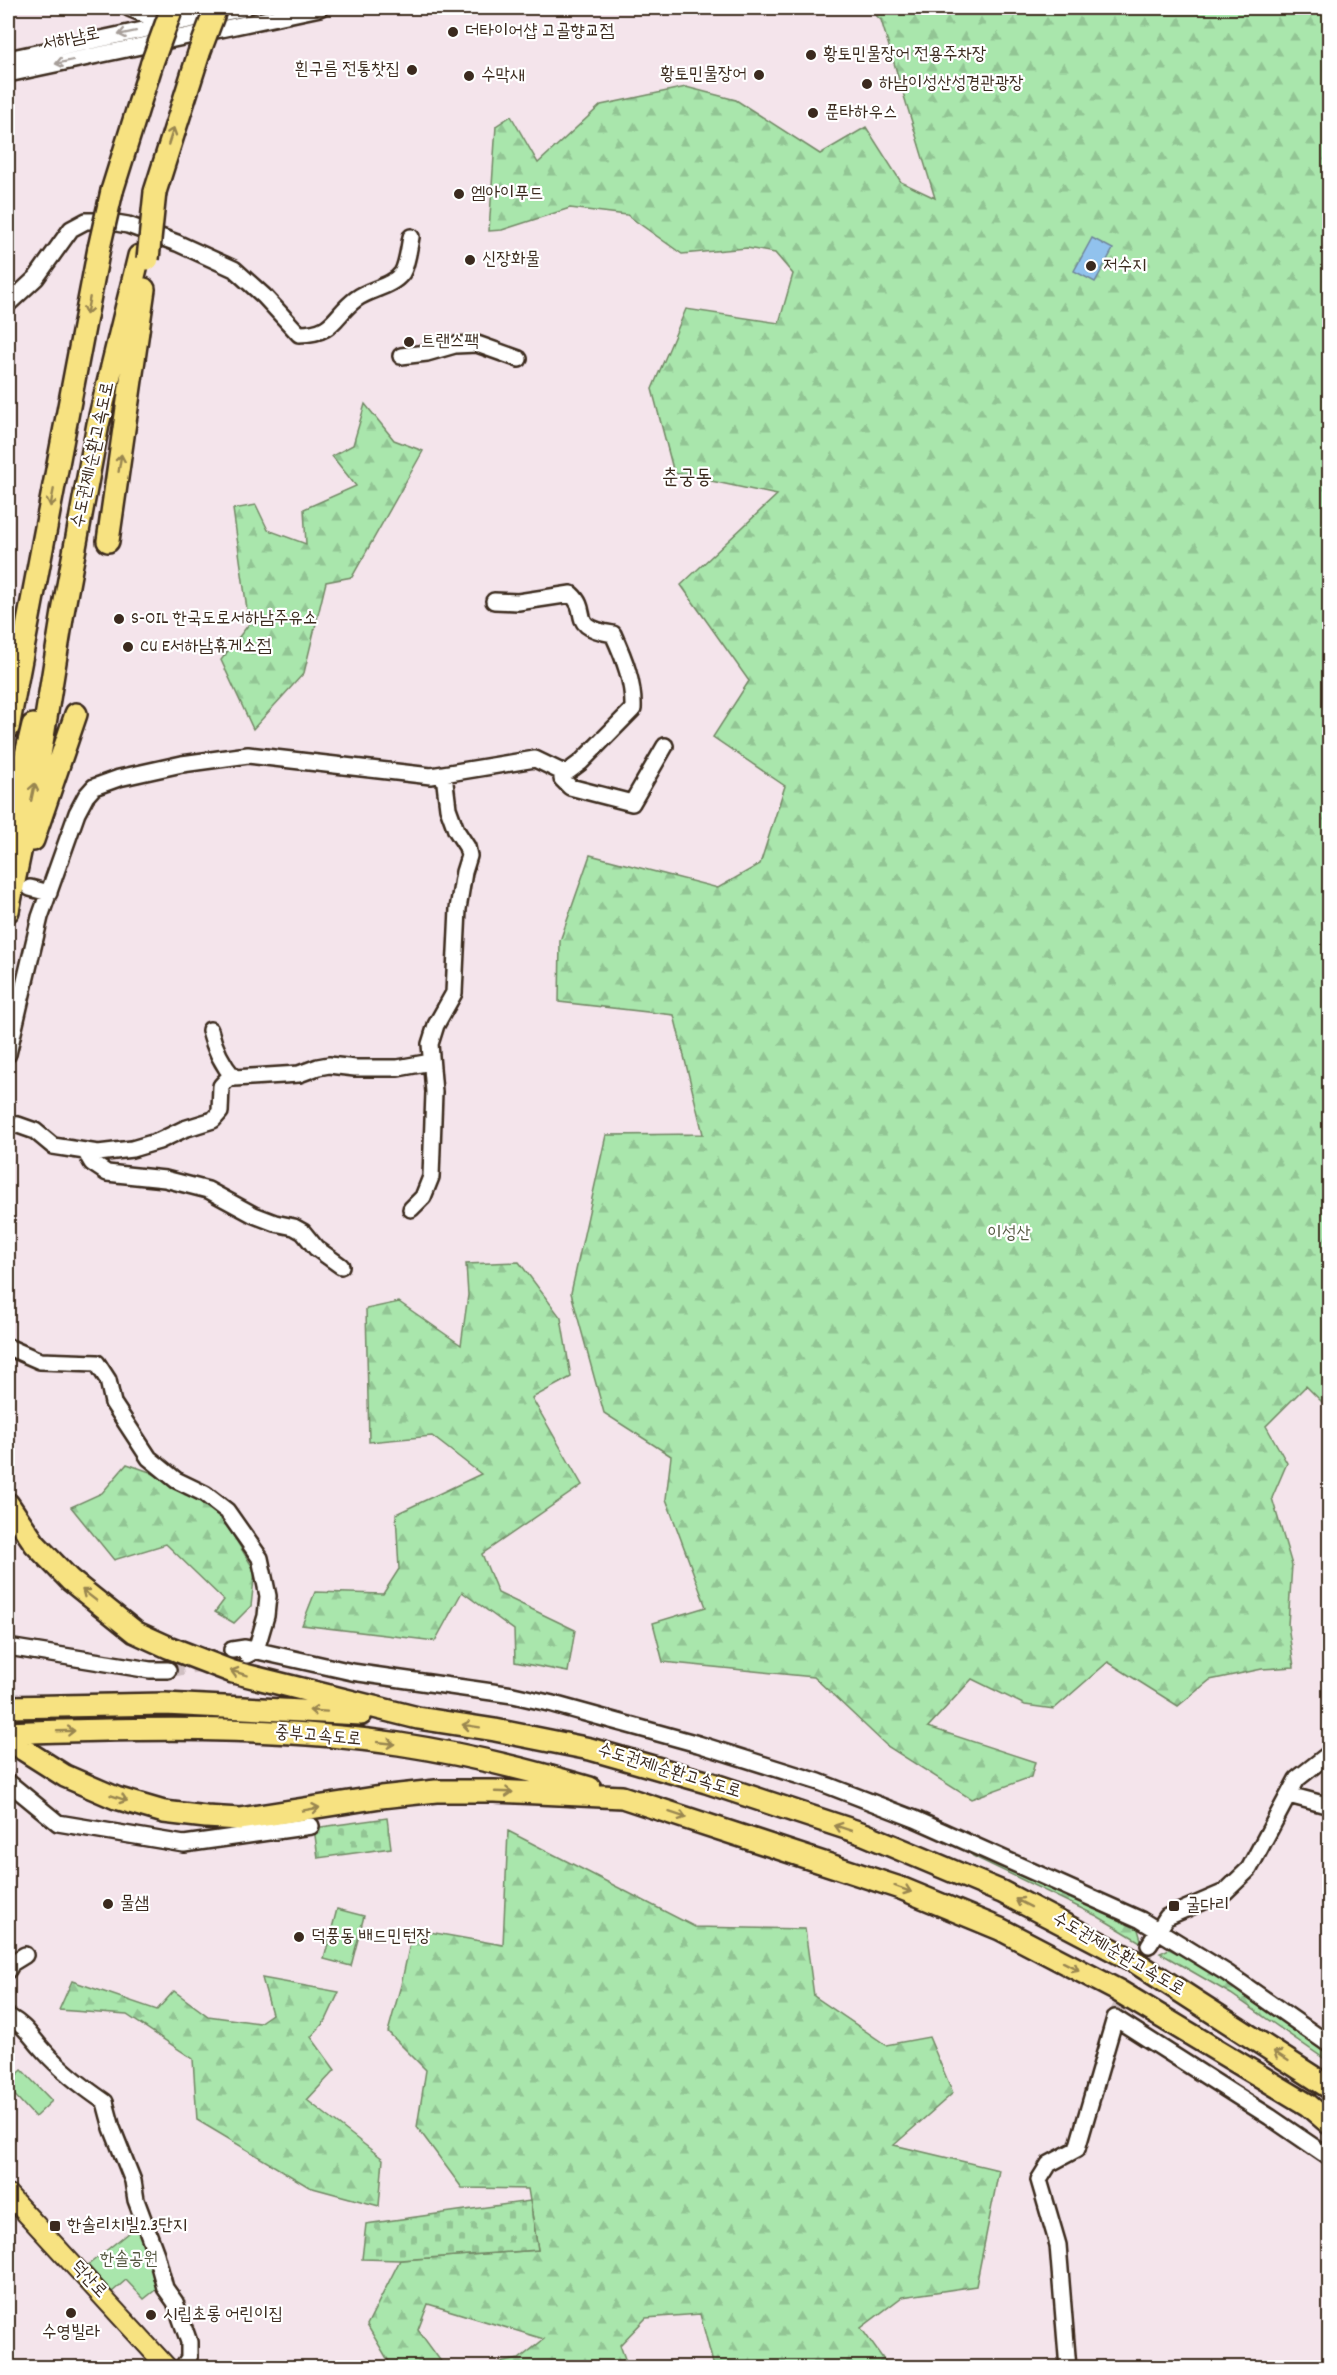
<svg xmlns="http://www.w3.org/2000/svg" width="1337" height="2375" viewBox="0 0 1337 2375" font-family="Dekko,'Poor Story',sans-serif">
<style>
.green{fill:#a9e6ac;stroke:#728865;stroke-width:1.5}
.forest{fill:url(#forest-firs);stroke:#728865;stroke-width:1.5}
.cemetery{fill:url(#cemetery-stones);stroke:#728865;stroke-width:1.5}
.water{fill:#91c2ed;stroke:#6f859a;stroke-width:1.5}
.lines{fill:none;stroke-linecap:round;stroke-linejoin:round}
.minor-tunnel{stroke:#cfbfc2;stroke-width:15;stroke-dasharray:15 8;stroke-linecap:butt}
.minor-casing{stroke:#3b2a1e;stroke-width:20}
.major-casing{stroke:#3b2a1e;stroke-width:22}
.highway-casing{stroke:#3b2a1e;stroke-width:26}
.minor{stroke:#fff;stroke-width:15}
.major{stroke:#f7e281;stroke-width:18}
.highway{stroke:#f7e281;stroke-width:21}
.highway-bridge-casing{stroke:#3b2a1e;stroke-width:26;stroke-linecap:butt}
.highway-bridge{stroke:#f7e281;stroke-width:21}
.oneway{stroke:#a79f9a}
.oneway2{stroke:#998650}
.poi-dot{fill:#3b2a1e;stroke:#fff;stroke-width:2}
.labels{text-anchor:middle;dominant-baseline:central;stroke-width:4.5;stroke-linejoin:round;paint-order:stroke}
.poi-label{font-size:18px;fill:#3b2a1e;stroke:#fff;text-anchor:start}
.street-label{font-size:18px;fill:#3b2a1e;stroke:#fff}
.park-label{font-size:18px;fill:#565942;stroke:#fff}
.quarter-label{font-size:21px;fill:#3b2a1e;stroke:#fff}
</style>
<defs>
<pattern id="forest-firs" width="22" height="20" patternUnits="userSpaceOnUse" patternTransform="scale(1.5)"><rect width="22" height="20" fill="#a9e6ac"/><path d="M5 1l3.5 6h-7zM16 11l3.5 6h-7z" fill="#92c594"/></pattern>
<pattern id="cemetery-stones" width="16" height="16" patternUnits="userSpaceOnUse" patternTransform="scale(1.5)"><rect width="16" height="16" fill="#a9e6ac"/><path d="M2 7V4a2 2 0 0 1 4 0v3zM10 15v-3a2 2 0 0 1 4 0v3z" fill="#92c594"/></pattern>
</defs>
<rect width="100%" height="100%" fill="#f4e4eb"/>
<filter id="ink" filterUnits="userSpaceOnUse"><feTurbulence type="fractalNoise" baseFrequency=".0167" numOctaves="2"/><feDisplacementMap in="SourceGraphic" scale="12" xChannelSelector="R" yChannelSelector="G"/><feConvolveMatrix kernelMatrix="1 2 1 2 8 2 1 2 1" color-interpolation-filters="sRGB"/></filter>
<g filter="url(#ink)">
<path class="green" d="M337 1909 364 1916 351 1966 324 1959Z
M22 2070 52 2101 35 2117 8 2088V2083Z
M138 2225 159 2287 144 2299 126 2280 112 2292 88 2265Z"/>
<path class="forest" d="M868 8H1329L1330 1400 1327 1407 1306 1386 1266 1426 1287 1463 1272 1498 1292 1565 1288 1625 1294 1667 1262 1669 1210 1680 1178 1706 1108 1662 1054 1709 1025 1705 972 1679 928 1727 1035 1762 1031 1777 971 1799 887 1746 814 1677 663 1662 653 1623 706 1607 666 1499 671 1456 604 1413 571 1293 606 1135 703 1134 674 1015 559 1002 560 941 590 855 718 888 760 864 785 786 713 737 749 681 681 585 777 495 674 473 652 389 686 309 779 323 793 274 775 253 747 248 682 254 627 215 570 208 502 230 489 231 496 126 511 116 538 163 601 105 686 87 736 100 820 154 866 127 901 182 935 198 881 20Z
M365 404 394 440 423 451 352 577 326 582 304 673 253 729 221 660 249 624 233 509 256 505 268 530 306 544 304 509 356 486 332 456 353 445Z
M519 1262 561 1318 571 1377 532 1398 582 1485 482 1554 498 1593 575 1630 568 1672 515 1662 514 1630 462 1592 435 1641 302 1625 315 1592 383 1594 399 1569 396 1514 481 1474 432 1436 369 1442 366 1309 399 1302 461 1345 468 1295 466 1264Z
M127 1464 150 1472 217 1509 255 1571 251 1606 234 1623 215 1612 224 1600 166 1544 114 1560 71 1507 102 1493Z
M508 1831 695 1927 805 1929 814 1996 886 2045 929 2037 953 2093 894 2145 999 2170 976 2286 902 2297 861 2328 889 2367H714L700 2314 646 2318 620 2345 628 2367H477L519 2359 544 2339 428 2304 418 2330 445 2367H392L367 2325 400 2260 538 2250 528 2189 462 2188 417 2127 426 2070 388 2032 401 1985 413 1929 503 1945Z
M964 1848 1137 1926 1142 1943 1097 1916 973 1856Z
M1169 1949 1210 1970 1329 2052V2062L1231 1994 1160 1953Z
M262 1978 339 1992 326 2020 311 2037 335 2070 307 2100 383 2159 379 2206 309 2187 197 2120 193 2059 127 2015 59 2010 72 1981 157 2010 174 1991 208 2016 259 2023 272 2014Z"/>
<path class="cemetery" d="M387 1818 391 1848 318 1858 314 1828Z
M530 2201 538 2250 400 2260 362 2259 366 2224Z"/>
<path class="water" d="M1092 238 1113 249 1095 282 1074 271Z"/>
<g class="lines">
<path class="minor-tunnel" d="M168 1670 246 1656
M1115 2018 1149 1945"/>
<g class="minor-casing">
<path id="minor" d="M129 8 148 16 156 27
M8 59 245 8
M8 74 320 8
M8 304 36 278 71 229 86 221H104L128 225 177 243 234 269 264 296 299 334C335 334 333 316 356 299 369 289 392 287 402 273 407 265 409 248 411 237
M401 356 427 353 455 345 477 344 519 359
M562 772V779L570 787 632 803 665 746
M30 888 49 893
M210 1030C214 1047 222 1064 234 1078L299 1074 318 1067 329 1065 355 1068H398L431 1062
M8 1054 40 917 77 813 86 796 94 787 119 778 182 764 248 755 431 776 535 759 562 772 569 771 581 762 633 709C634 683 624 658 613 634 566 626 592 613 571 594L518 602 494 601
M8 1124 18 1125 35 1131 53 1146 98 1153 132 1149 159 1141 184 1129 213 1120 220 1112 221 1086 231 1075
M85 1151 92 1163 107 1173 165 1179 208 1190 254 1215 275 1223 294 1227 303 1232 316 1248 341 1266
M411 1209 423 1197 431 1177 434 1092 430 1044 436 1025 454 993 458 909 464 872 469 856 467 847 456 830 448 808 444 775
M8 1347 40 1361 97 1363 108 1380 113 1403 149 1458 176 1480 205 1494 227 1511 260 1558 268 1596 266 1616 256 1650 247 1655
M8 1647 150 1670H168
M232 1650 245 1648 352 1672 513 1695 553 1704 698 1744 819 1782 915 1819 1141 1920 1227 1973 1330 2045
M8 1782 58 1823 184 1844 311 1826
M1289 1795 1330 1806
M1149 1945 1167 1917 1225 1892 1249 1869 1297 1779 1330 1753
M8 1970 12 1963 25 1955
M8 2016C28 2028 29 2035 44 2051 62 2071 83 2087 105 2102L112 2128 133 2181 136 2200 156 2254 165 2288 175 2302 189 2342V2358L182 2368
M1068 2368 1058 2245 1039 2180 1049 2164 1077 2149 1115 2018 1270 2117 1330 2158"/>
</g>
<g class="major-casing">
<path id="major" d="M8 2194 168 2368"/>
</g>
<g class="highway-casing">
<path id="highway" d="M112 191 152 63
M155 192 199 53
M108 541 144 289
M8 728 99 248
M8 830 33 725
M33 840 76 714
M8 911 40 755 63 612 98 424 139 256
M8 1504 35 1544 70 1580 135 1632 168 1647 233 1672 418 1718 495 1730 590 1749 706 1782 864 1834 1002 1892 1132 1960 1330 2088
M8 1707 165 1704 361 1714
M8 1733C137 1728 270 1725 399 1744 464 1754 527 1769 590 1788
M8 1736 24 1750 65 1776 116 1798 164 1812 206 1817 240 1819 381 1797 436 1791H494L622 1797 903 1889 1000 1929 1117 1990 1308 2105 1330 2124"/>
</g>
<use href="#minor" class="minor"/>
<use href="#major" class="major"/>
<use href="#highway" class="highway"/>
<g class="highway-bridge-casing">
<path id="highway-bridge" d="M199 53 216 8
M152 63 172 8
M99 248 112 191
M148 259 155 192"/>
</g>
<use href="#highway-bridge" class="highway-bridge"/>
</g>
<defs><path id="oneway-shaft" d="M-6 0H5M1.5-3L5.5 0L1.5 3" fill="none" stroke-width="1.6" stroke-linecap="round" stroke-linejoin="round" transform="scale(1.5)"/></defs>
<g class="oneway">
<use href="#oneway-shaft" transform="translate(127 33) rotate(168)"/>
<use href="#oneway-shaft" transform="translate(64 62) rotate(168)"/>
</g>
<g class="oneway2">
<use href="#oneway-shaft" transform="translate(171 136) rotate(-72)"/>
<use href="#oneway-shaft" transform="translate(88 306) rotate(101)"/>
<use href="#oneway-shaft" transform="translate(120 463) rotate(-81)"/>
<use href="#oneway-shaft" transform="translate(52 498) rotate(101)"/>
<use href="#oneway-shaft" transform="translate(33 792) rotate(-78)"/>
<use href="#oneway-shaft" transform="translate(89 1595) rotate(-142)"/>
<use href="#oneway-shaft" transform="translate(239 1673) rotate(-164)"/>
<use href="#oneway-shaft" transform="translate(318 1711) rotate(-176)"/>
<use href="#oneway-shaft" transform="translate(471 1726) rotate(-171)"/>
<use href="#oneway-shaft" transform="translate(66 1731) rotate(-2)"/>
<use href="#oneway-shaft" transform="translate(386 1743) rotate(6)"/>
<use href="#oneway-shaft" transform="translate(504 1792) rotate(2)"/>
<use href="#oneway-shaft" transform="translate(119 1798) rotate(19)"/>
<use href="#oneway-shaft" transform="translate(311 1809) rotate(-10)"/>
<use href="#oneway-shaft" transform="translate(678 1815) rotate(18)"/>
<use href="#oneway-shaft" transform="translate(843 1828) rotate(-162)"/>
<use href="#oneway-shaft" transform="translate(903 1889) rotate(20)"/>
<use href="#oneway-shaft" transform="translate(1023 1903) rotate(-153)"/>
<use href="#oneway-shaft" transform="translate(1071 1966) rotate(27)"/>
<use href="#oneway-shaft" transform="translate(1281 2056) rotate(-147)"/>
</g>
</g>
<g class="poi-dot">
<circle cx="453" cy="32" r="6"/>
<circle cx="811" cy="55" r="6"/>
<circle cx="412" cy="70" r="6"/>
<circle cx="759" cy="75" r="6"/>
<circle cx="469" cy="76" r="6"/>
<circle cx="867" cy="84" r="6"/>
<circle cx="813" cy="113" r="6"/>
<circle cx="459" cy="194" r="6"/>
<circle cx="470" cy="260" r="6"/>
<circle cx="1091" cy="266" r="6"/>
<circle cx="409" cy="342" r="6"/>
<circle cx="119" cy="619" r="6"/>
<circle cx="128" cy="647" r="6"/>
<circle cx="108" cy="1904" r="6"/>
<rect x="1168" y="1900" width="12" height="12" rx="3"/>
<circle cx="299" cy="1937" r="6"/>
<rect x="49" y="2220" width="12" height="12" rx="3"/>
<circle cx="71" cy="2313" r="6"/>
<circle cx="151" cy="2315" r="6"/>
</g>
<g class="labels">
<g class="poi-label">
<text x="465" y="32">더타이어샵 고골향교점</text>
<text x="823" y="55">황토민물장어 전용주차장</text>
<text x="400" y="70" text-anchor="end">흰구름 전통찻집</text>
<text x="747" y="75" text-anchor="end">황토민물장어</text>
<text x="481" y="76">수막새</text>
<text x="879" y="84">하남이성산성경관광장</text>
<text x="825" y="113">푼타하우스</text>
<text x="471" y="194">엠아이푸드</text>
<text x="482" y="260">신장화물</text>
<text x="1103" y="266">저수지</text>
<text x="421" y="342">트랜스팩</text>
<text x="131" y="619">S-OIL 한국도로서하남주유소</text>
<text x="140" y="647">CU E서하남휴게소점</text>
<text x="120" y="1904">물샘</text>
<text x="1186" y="1906">굴다리</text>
<text x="311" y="1937">덕풍동 배드민턴장</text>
<text x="67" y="2226">한솔리치빌2.3단지</text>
<text x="163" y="2315">시립초롱 어린이집</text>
<text x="71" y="2333" text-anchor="middle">수영빌라</text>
</g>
<g class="street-label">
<text transform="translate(71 40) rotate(-12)">서하남로</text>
<text transform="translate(94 455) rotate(-78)">수도권제1순환고속도로</text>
<text transform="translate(318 1737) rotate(5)">중부고속도로</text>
<text transform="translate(669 1772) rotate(17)">수도권제1순환고속도로</text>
<text transform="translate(1118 1955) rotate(30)">수도권제1순환고속도로</text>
<text transform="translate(88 2280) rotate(47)">덕산로</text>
</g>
<g class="park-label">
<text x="1009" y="1234">이성산</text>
<text x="129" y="2260">한솔공원</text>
</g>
<g class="quarter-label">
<text x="687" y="479">춘궁동</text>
</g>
</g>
<rect width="1337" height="2375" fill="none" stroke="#fff" stroke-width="30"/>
<rect x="15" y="15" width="1307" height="2345" fill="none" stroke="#3b2a1e" stroke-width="2" filter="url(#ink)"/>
</svg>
